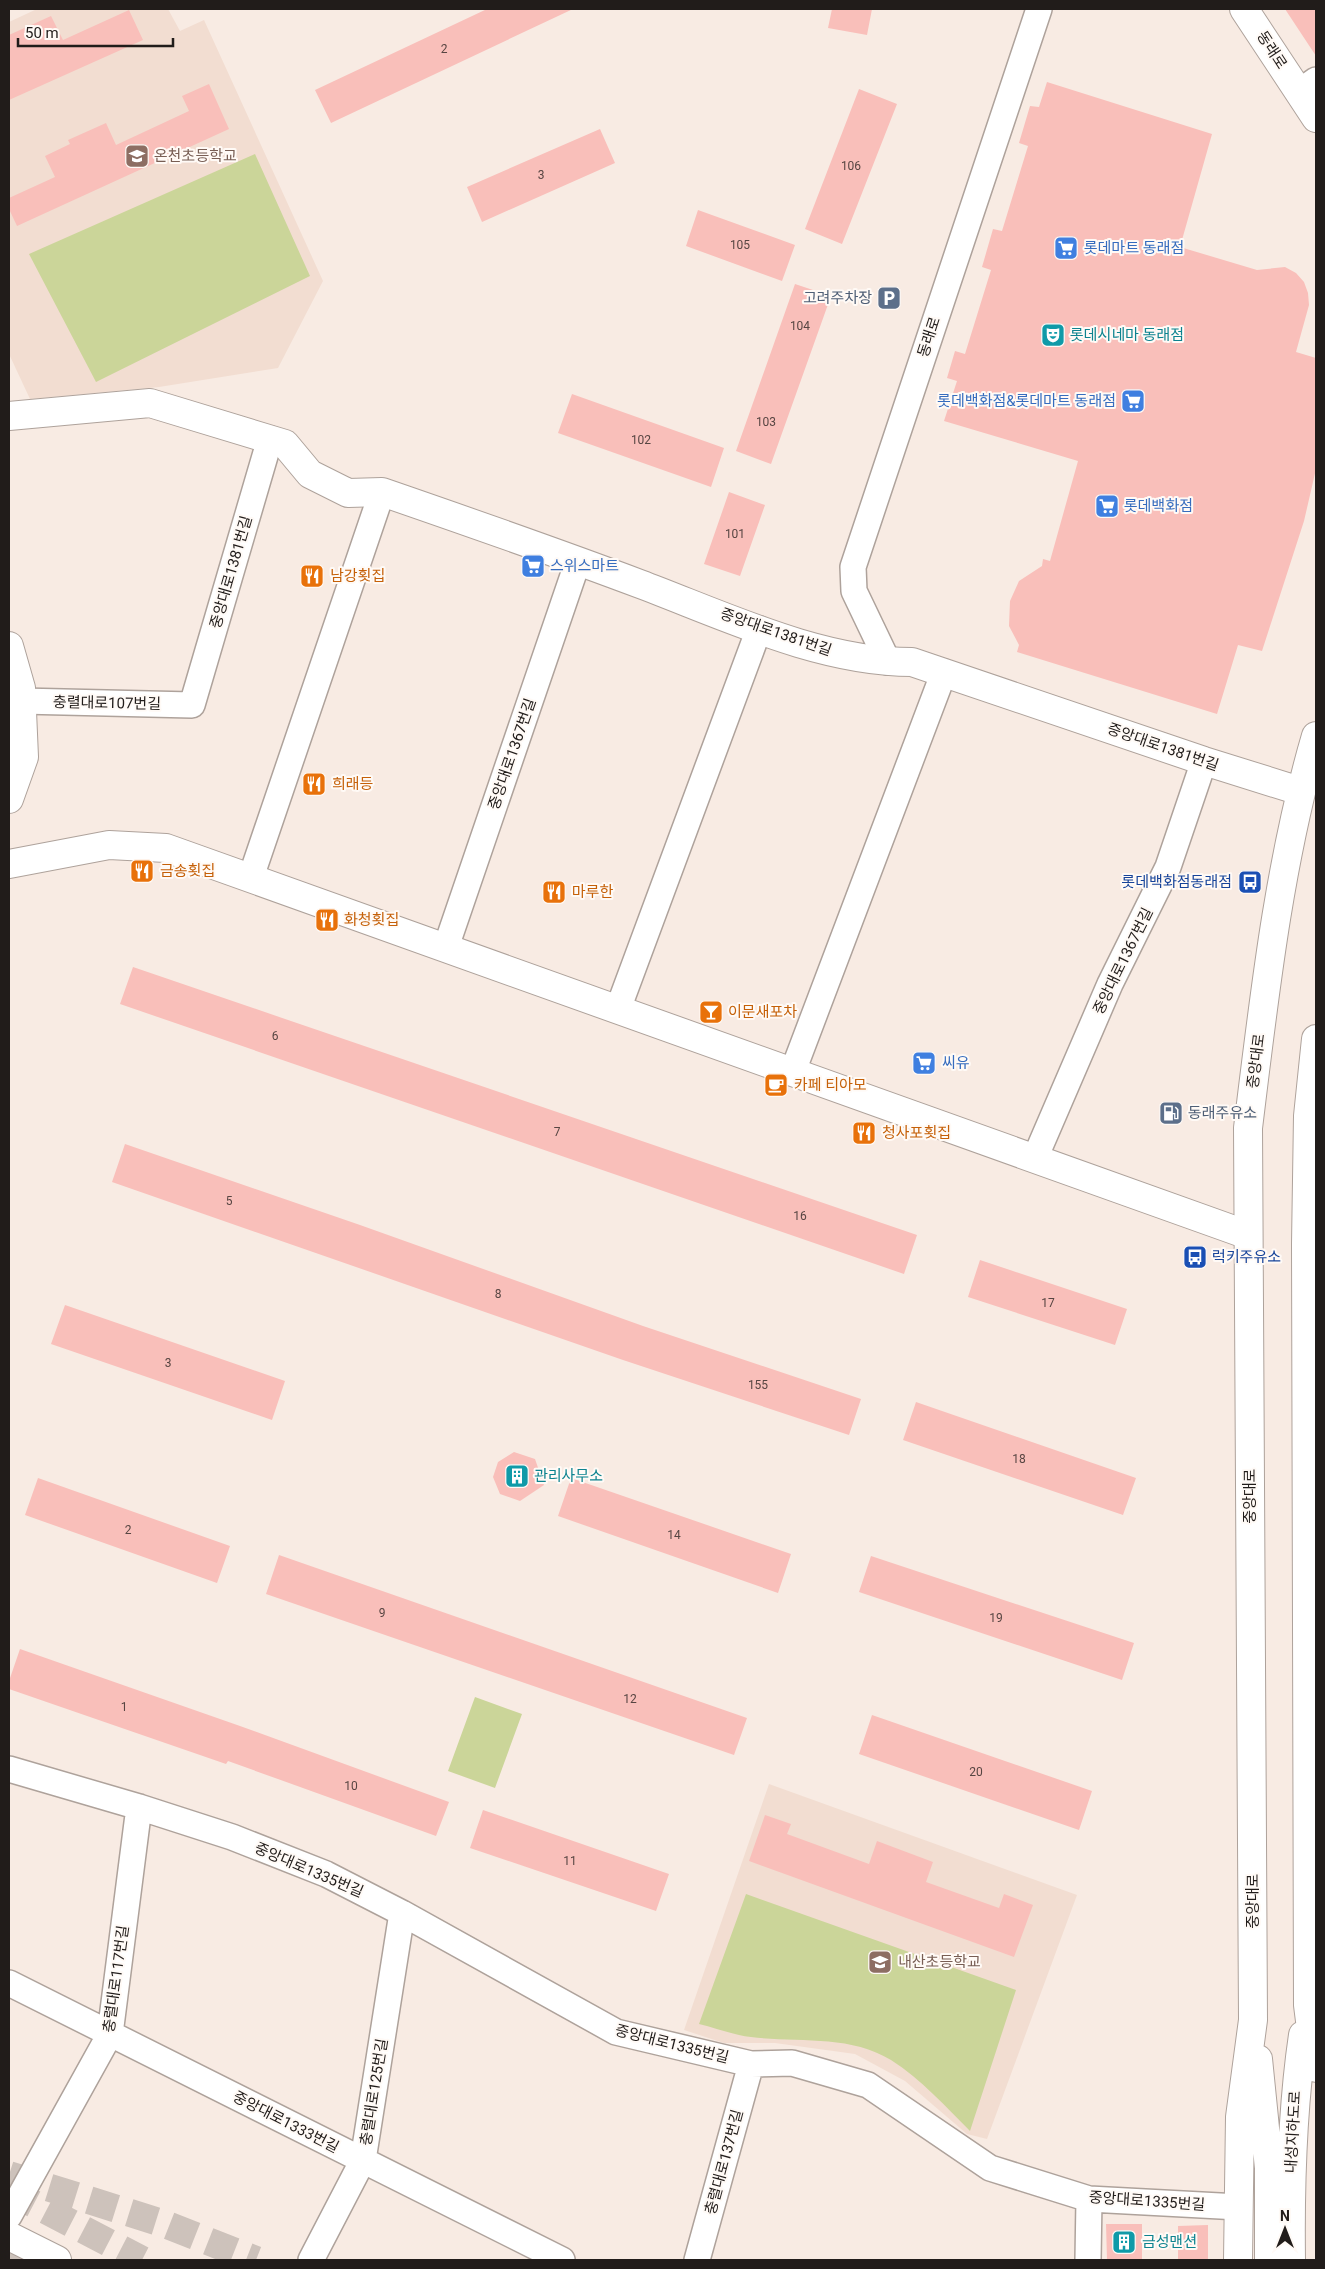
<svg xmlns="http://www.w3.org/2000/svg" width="1325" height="2269" viewBox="0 0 1325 2269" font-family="Roboto,'Noto Sans KR',sans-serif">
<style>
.built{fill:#f2ddd1}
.green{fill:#cbd599}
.building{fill:#f9bfba}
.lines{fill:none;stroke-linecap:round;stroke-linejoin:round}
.trunk-tunnel{stroke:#cdc2bb;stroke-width:28;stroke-dasharray:28 14;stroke-linecap:butt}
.minor-casing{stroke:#aea29b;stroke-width:28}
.tertiary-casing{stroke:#aea29b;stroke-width:30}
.secondary-casing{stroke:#aea29b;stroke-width:30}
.primary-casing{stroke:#aea29b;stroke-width:30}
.minor{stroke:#fff;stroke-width:25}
.tertiary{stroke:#fff;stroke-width:28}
.secondary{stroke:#fff;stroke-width:28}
.primary{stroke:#fff;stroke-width:28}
.labels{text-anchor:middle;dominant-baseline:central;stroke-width:4;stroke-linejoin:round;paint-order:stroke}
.number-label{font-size:12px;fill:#574542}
.street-label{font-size:15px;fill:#211c1a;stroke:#fffaf6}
.education-label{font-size:15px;fill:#785e54;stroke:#fffaf6;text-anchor:start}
.shop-label{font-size:15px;fill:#366cbe;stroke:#fffaf6;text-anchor:start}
.service-label{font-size:15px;fill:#4e5e75;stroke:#fffaf6;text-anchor:end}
.culture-label{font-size:15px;fill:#0d838f;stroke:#fffaf6;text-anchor:start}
.food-label{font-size:15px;fill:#c56008;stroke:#fffaf6;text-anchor:start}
.transit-label{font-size:15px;fill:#164399;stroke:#fffaf6;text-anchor:end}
</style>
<rect width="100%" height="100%" fill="#f8ebe3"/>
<path class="built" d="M37 9H168L180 31 204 20 323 281 278 368 159 387 30 399 9 354V22Z
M769 1784 1077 1895 987 2139 967 2134 905 2081 855 2054 775 2043H724L684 2030Z"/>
<path class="green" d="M255 154 310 276 96 382 29 254Z
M475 1697 522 1714 495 1788 448 1771Z
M746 1894 1016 1990 970 2131C946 2107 921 2079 891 2060 849 2034 798 2043 751 2037 733 2035 716 2028 699 2024Z"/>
<path class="building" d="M487 9H573L331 123 315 90Z
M832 9H872L867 35 828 28Z
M1285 9H1316V56Z
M129 10 143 40 9 100V35L51 16 63 40Z
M1047 82 1212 134 1180 247 1257 270 1285 267 1296 273 1304 282 1308 293 1309 305 1296 352 1316 358V469L1304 521 1262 651 1238 645 1217 714 1017 652 1019 645 1009 626 1010 601 1019 581 1042 566 1043 559 1050 561 1078 461 944 421 957 381 947 378 955 351 965 354 991 270 982 267 993 229 1002 231 1028 146 1019 143 1030 106 1039 107Z
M209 84 229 129 17 226 9 209V198L55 177 45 156 70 144 68 140 106 123 116 145 189 111 182 96Z
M859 89 897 104 842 244 805 229Z
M600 129 615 163 482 222 467 187Z
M698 210 795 245 782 281 686 246Z
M795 284 831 296 771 464 736 451Z
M572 394 724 448 711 487 558 433Z
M729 492 765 505 740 576 704 564Z
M133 967 917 1235 904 1274 120 1004Z
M125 1144 360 1225 643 1326 861 1399 849 1435 623 1360 112 1182Z
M980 1260 1127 1309 1115 1345 968 1297Z
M65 1305 285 1381 272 1420 51 1344Z
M916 1402 1136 1478 1123 1515 903 1440Z
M514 1452 535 1459 544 1485 520 1501 500 1494 493 1477 498 1462Z
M38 1478 230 1546 217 1583 25 1515Z
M571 1478 791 1554 778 1593 558 1516Z
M279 1555 747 1718 734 1755 266 1594Z
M871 1556 1134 1643 1122 1680 859 1592Z
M20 1649 240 1726 449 1802 436 1836 228 1761 226 1764 9 1689V1681Z
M872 1715 1092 1791 1079 1830 859 1754Z
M483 1810 669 1874 656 1911 470 1848Z
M765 1815 791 1824 787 1834 869 1864 877 1841 933 1862 926 1882 999 1908 1004 1894 1033 1905 1014 1957 749 1861Z
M1106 2224H1142V2260H1107Z
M1208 2225V2260H1178V2226Z"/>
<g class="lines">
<path class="trunk-tunnel" d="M9 2175 162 2223 256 2260
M9 2191 142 2260
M9 2252 25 2260"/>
<g class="minor-casing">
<path id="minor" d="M1299 92 1316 80
M888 662 854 591 853 567 1039 9
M21 701 192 705 270 439
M251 877 382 492
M446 947 578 561
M618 1009 759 629
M793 1071 944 672
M1035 1158 1110 984 1168 867 1204 761
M9 1769 139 1807 232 1837 326 1874 402 1913 616 2032 751 2064 792 2063 868 2085 990 2168 1089 2199 1239 2207
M9 1983 562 2260
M9 2216 110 2034 139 1807
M311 2260 363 2160 402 1913
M697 2260 751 2064
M1088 2260 1089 2199"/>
</g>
<g class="tertiary-casing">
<path id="tertiary" d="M9 416 150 403 285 444 310 474 348 493 382 492C469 522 555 552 640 584 725 616 820 662 912 662L1204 761 1300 791
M9 646 21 688 24 757 9 799
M9 864 109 845 166 848 1248 1235"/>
</g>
<g class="secondary-casing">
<path id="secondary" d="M1244 9 1316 118"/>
</g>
<g class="primary-casing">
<path id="primary" d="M1316 1039 1308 1116 1306 1244 1308 2005 1316 2068
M1258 2059 1269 2168V2260
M9 2236 57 2260
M1238 2260 1240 2117 1253 2020 1248 1128C1264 998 1279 862 1316 736
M1291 2260C1290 2184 1292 2110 1303 2035"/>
</g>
<use href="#minor" class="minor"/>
<use href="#tertiary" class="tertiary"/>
<use href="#secondary" class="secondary"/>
<use href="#primary" class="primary"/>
</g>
<defs>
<g id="school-square" transform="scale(1.25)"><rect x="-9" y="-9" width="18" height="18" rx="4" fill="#8d6e63" stroke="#fffaf6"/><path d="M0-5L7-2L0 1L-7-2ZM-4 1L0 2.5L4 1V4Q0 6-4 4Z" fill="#fff"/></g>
<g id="supermarket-square" transform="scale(1.25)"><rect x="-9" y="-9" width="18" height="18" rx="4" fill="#3f7fe0" stroke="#fffaf6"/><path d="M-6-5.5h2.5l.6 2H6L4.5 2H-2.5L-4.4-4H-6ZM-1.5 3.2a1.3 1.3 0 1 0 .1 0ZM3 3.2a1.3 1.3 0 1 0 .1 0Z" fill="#fff"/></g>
<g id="parking-square" transform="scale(1.25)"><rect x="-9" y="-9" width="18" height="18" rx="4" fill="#5c6f8a" stroke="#fffaf6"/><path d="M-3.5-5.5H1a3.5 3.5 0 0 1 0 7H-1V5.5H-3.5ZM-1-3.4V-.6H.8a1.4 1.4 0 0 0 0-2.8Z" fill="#fff"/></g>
<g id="theatre-square" transform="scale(1.25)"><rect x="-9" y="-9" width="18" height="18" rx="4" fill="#0f9aa8" stroke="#fffaf6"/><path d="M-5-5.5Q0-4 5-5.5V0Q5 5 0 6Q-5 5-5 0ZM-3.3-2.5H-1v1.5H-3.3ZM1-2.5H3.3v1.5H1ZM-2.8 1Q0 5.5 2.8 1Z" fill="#fff"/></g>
<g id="restaurant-square" transform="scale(1.25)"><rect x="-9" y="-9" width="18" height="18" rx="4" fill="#e8710a" stroke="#fffaf6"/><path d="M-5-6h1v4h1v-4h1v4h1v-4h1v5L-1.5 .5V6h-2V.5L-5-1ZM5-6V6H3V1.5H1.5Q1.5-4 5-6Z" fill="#fff"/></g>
<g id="bus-square" transform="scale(1.25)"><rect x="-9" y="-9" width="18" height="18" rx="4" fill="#1a4fb4" stroke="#fffaf6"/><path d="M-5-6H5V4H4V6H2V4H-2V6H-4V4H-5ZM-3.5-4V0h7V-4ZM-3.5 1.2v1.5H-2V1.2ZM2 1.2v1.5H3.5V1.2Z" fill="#fff"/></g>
<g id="bar-square" transform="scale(1.25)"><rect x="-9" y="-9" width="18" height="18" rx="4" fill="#e8710a" stroke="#fffaf6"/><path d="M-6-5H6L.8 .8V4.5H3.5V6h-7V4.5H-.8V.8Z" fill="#fff"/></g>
<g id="cafe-square" transform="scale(1.25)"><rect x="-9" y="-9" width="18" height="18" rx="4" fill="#e8710a" stroke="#fffaf6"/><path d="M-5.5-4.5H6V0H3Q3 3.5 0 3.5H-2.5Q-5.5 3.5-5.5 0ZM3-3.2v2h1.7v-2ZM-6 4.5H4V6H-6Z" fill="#fff"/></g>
<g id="fuel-square" transform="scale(1.25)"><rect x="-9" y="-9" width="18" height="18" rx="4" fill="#5c6f8a" stroke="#fffaf6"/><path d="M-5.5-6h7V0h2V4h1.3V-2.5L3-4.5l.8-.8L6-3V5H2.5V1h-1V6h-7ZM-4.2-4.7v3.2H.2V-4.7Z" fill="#fff"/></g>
<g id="building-square" transform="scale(1.25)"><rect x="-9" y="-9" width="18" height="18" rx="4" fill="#0f9aa8" stroke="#fffaf6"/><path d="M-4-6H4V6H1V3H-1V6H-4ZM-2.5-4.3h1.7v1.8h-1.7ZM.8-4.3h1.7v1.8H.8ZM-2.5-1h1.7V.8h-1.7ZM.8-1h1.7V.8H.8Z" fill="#fff"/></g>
</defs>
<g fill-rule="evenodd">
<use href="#school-square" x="137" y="156"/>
<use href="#supermarket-square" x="1066" y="248"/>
<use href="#parking-square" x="889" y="298"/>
<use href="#theatre-square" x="1053" y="335"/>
<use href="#supermarket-square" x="1133" y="401"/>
<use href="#supermarket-square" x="1107" y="506"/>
<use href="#supermarket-square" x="533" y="566"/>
<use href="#restaurant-square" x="312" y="576"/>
<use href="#restaurant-square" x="314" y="784"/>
<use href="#restaurant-square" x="142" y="871"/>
<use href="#bus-square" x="1250" y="882"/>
<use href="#restaurant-square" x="554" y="892"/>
<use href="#restaurant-square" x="327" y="920"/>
<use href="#bar-square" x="711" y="1012"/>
<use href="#supermarket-square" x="924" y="1063"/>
<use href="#cafe-square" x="776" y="1085"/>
<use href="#fuel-square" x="1171" y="1113"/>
<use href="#restaurant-square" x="864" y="1133"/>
<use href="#bus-square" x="1195" y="1257"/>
<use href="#building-square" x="517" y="1476"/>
<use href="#school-square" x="880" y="1962"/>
<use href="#building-square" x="1124" y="2242"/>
</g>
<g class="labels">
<g class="number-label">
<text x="444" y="49">2</text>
<text x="851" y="166">106</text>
<text x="541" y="175">3</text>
<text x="740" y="245">105</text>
<text x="800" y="326">104</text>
<text x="766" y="422">103</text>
<text x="641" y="440">102</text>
<text x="735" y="534">101</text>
<text x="275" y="1036">6</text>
<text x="557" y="1132">7</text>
<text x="229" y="1201">5</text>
<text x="800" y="1216">16</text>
<text x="498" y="1294">8</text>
<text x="1048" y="1303">17</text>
<text x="168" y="1363">3</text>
<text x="758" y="1385">155</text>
<text x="1019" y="1459">18</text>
<text x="128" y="1530">2</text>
<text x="674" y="1535">14</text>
<text x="382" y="1613">9</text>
<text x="996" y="1618">19</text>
<text x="630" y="1699">12</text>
<text x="124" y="1707">1</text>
<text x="976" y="1772">20</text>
<text x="351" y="1786">10</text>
<text x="570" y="1861">11</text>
</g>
<g class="street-label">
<text transform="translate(1272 50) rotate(57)">동래로</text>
<text transform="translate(929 337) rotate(-72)">동래로</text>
<text transform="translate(231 572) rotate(-74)">중앙대로1381번길</text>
<text transform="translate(776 632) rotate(19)">중앙대로1381번길</text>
<text transform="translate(107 703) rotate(1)">충렬대로107번길</text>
<text transform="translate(1163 747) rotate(19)">중앙대로1381번길</text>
<text transform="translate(512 754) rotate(-71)">중앙대로1367번길</text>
<text transform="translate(1123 961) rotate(-64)">중앙대로1367번길</text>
<text transform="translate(1256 1061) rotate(-83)">중앙대로</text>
<text transform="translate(1250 1496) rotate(-90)">중앙대로</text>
<text transform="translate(309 1870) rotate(23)">중앙대로1335번길</text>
<text transform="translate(1253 1901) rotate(-90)">중앙대로</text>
<text transform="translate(116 1979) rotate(-82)">충렬대로117번길</text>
<text transform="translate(672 2044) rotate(14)">중앙대로1335번길</text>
<text transform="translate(374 2092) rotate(-81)">충렬대로125번길</text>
<text transform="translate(286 2122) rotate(27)">중앙대로1333번길</text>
<text transform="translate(1293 2132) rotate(-87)">내성지하도로</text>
<text transform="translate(724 2162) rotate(-75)">충렬대로137번길</text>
<text transform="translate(1147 2201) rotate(4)">중앙대로1335번길</text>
</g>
<g class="education-label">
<text x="154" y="156">온천초등학교</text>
<text x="898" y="1962">내산초등학교</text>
</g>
<g class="shop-label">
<text x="1084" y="248">롯데마트 동래점</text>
<text x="1116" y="401" text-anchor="end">롯데백화점&amp;롯데마트 동래점</text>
<text x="1124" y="506">롯데백화점</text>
<text x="550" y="566">스위스마트</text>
<text x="942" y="1063">씨유</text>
</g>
<g class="service-label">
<text x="872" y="298">고려주차장</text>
<text x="1188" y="1113" text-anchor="start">동래주유소</text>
</g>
<g class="culture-label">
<text x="1070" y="335">롯데시네마 동래점</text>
<text x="534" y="1476">관리사무소</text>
<text x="1142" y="2242">금성맨션</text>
</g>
<g class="food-label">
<text x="330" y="576">남강횟집</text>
<text x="332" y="784">희래등</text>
<text x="160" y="871">금송횟집</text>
<text x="572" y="892">마루한</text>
<text x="344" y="920">화청횟집</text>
<text x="728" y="1012">이문새포차</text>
<text x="794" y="1085">카페 티아모</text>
<text x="882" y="1133">청사포횟집</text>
</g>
<g class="transit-label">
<text x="1232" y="882">롯데백화점동래점</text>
<text x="1212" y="1257" text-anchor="start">럭키주유소</text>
</g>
</g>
<rect width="1325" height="2269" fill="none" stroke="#211c1a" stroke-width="20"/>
<g transform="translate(1285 2229)" stroke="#fffaf6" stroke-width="4" paint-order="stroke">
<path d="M0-4L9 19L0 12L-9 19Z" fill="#211c1a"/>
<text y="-8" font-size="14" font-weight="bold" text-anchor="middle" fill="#211c1a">N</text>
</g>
<path d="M18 38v8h155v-8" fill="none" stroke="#211c1a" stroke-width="2.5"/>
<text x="25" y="38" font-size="15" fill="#211c1a" stroke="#fffaf6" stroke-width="4" paint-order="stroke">50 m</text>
</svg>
